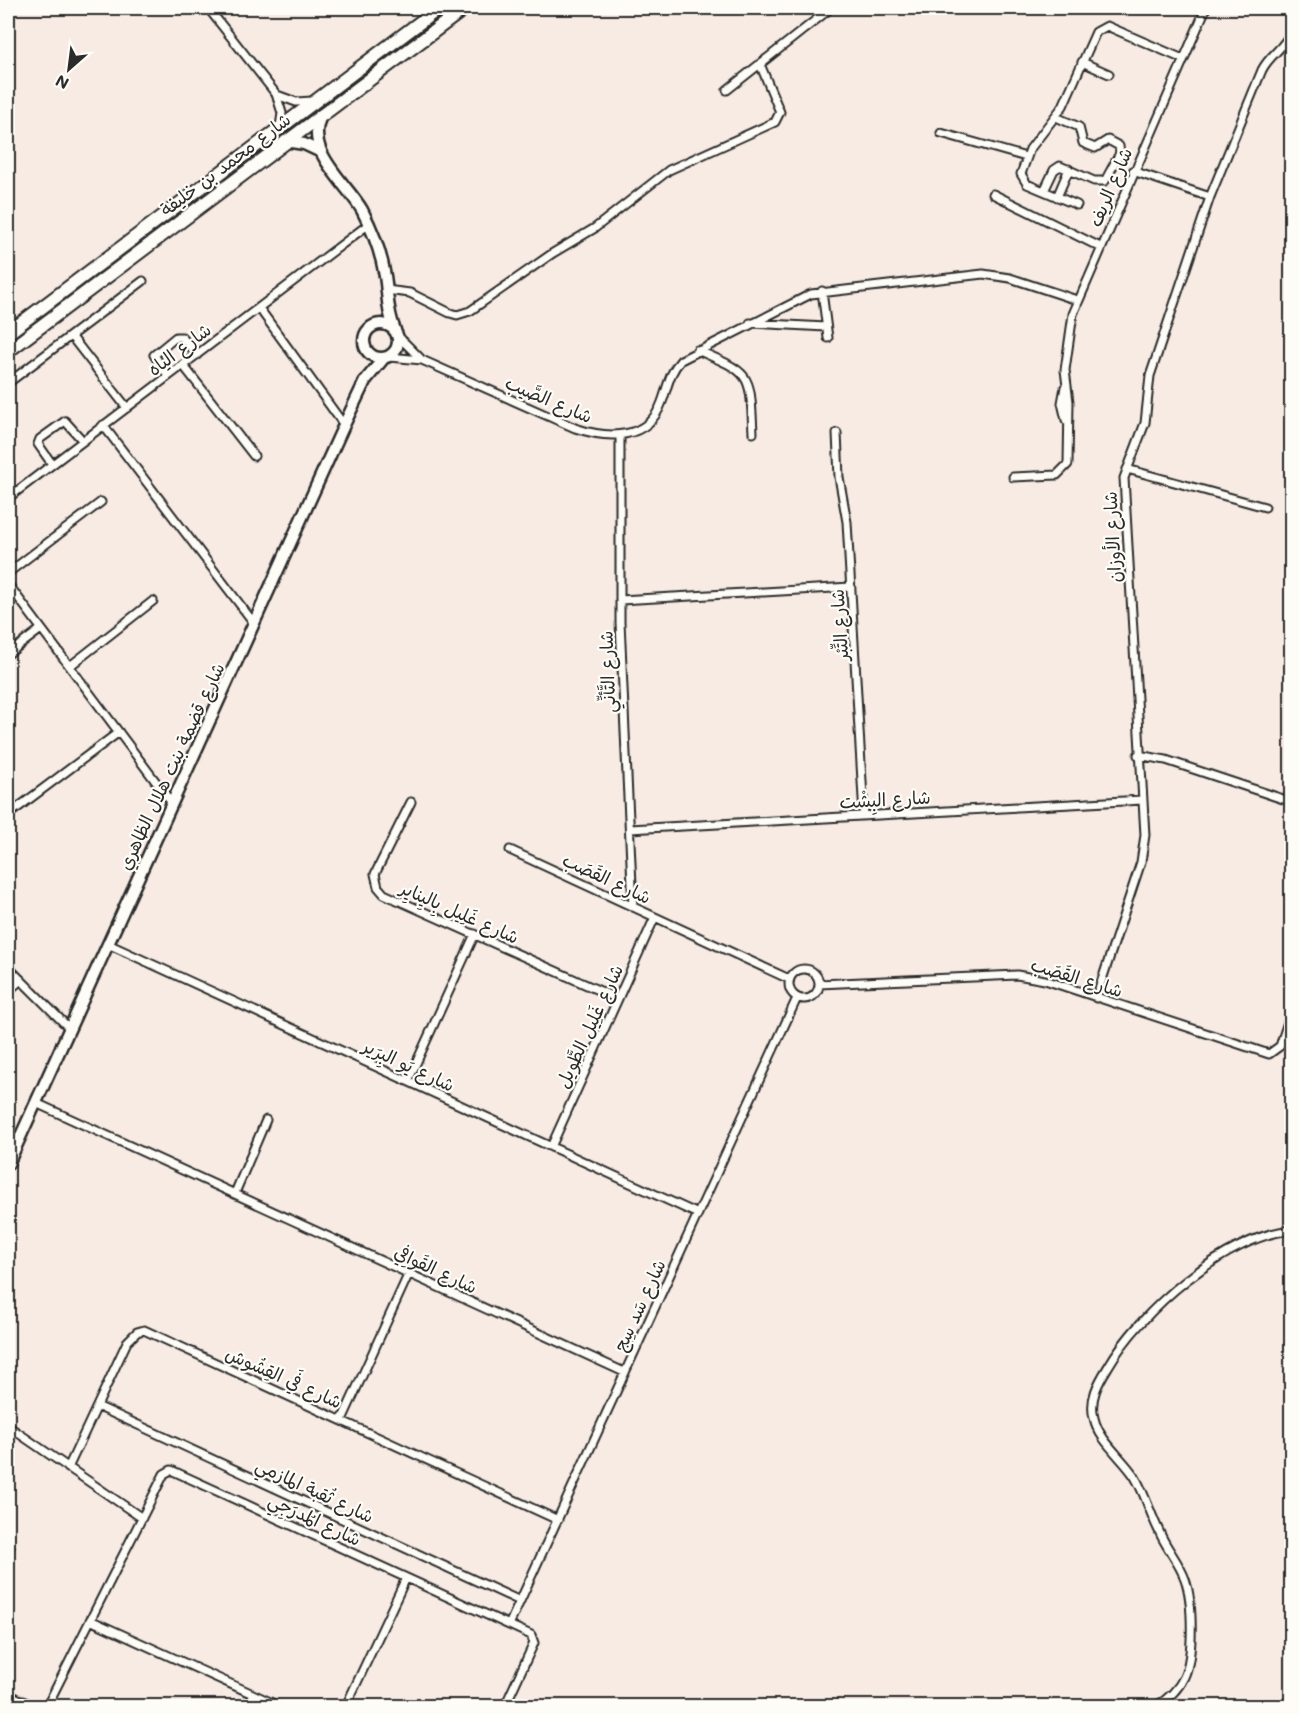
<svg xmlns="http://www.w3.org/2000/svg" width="1299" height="1714" viewBox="0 0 1299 1714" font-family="Mali,'Playpen Sans Arabic',sans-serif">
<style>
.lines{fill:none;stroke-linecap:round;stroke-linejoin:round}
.street-casing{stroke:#2b2b2b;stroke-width:11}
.secondary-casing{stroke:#2b2b2b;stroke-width:15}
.highway-casing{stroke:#2b2b2b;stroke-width:16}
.street{stroke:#fdfcf7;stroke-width:7}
.secondary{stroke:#fdfcf7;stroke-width:10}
.highway{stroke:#fdfcf7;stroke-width:12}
.labels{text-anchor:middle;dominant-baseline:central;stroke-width:4.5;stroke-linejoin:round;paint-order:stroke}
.street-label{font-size:18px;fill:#2b2b2b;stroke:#fdfcf7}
</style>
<rect width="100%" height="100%" fill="#f7ebe3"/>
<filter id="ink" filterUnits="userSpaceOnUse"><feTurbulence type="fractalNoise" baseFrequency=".0167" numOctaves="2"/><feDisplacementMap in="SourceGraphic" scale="12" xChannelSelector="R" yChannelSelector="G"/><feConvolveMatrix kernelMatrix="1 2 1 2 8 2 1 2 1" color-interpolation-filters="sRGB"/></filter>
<g filter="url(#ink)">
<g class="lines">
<g class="street-casing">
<path id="street" d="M208 8 276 94 282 113 280 127
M1082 62 1109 74
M727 90 831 8
M277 95 296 102 312 101
M941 133 1026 157
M1133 171 1210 197
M1044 191 1054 170 1060 166 1094 181H1105L1120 153 1119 146 1108 140 1095 148 1083 143 1079 127 1056 117
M993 194 1100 247
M1057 197 1069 169
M1077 205 1027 184 1021 174 1030 149 1063 106 1096 32 1107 26 1183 59
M386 290 410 293 450 313 457 315 470 311 553 253 595 228 669 170 775 122 780 112 760 64
M822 291 828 338
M259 308 344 425
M750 323 826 327
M71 336 127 408
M398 336 420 358
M697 350C753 374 750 373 753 433
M389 357 422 360 575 428C608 439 648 441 662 402 668 386 669 373 681 360L811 294 983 274 1010 278 1077 300
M183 365 254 456
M168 376 154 355 176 337H182L197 355
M8 383 143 281
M1065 387 1062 403 1066 420
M103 425 254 623
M837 433 839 477 847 522 864 816
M620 436V622L633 907
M52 464 38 444 40 439 65 421 83 441
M1127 469 1265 507
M1013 477 1057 475 1068 464 1069 402 1065 370 1073 314 1206 8
M8 498 369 224
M8 573 101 502
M8 584 171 802
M620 600 851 587
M8 654 41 629
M70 666 153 601
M1138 755 1166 760 1292 802
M411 802 375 874 378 887 384 894 618 999
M8 815 119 732
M630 829 1142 800
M510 850 789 979
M108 944 698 1214
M8 967 69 1028
M789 984a15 15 0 1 1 30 0a15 15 0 1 1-30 0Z
M819 984 1017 975 1045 980 1269 1054 1280 1046 1292 1010
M8 991 21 980
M1096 998 1141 862 1145 835 1124 478 1145 423 1150 376 1210 197 1262 70C1270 54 1285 48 1292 30
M408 1081 475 934
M36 1103 624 1372
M551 1147 655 917
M235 1193 266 1120
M97 1406 520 1601
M342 1420 409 1273
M8 1426 142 1518
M68 1468 127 1342 137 1332 144 1330 558 1520
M8 1546 10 1547
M90 1620 279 1706
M509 1625 797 998
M8 1694 33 1706
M47 1706 164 1474 171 1470 531 1635 534 1643 505 1706
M346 1706 406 1578
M1156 1706C1168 1699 1178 1690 1184 1677 1194 1655 1193 1602 1185 1579 1179 1562 1166 1548 1159 1531 1150 1513 1145 1494 1135 1477 1123 1458 1099 1441 1094 1418 1089 1399 1098 1383 1108 1367 1140 1311 1226 1236 1292 1230"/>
</g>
<g class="secondary-casing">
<path id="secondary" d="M322 114C302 150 346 182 362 210 373 231 381 252 385 276 388 294 387 312 395 330
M285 141 304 144 321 152
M364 341a17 17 0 1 1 34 0a17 17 0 1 1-34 0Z
M8 1164 344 425 365 381 383 359"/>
</g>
<g class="highway-casing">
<path id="highway" d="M8 333 439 8
M8 351 465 8"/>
</g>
<use href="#street" class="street"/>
<use href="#secondary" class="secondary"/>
<use href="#highway" class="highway"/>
</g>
</g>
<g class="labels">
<g class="street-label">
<text transform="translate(225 164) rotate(-37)">شارع محمد بن خليفة</text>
<text transform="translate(1110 187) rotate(-67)">شارع الريف</text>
<text transform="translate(179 349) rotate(-37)">شارع الياه</text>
<text transform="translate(549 399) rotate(23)">شارع الصَّيب</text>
<text transform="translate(1112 537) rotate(-93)">شارع الأوزان</text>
<text transform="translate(839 625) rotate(-94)">شارع التِّبْر</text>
<text transform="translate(607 672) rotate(-92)">شارع التَّأنِّي</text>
<text transform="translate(171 766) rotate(-65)">شارع قضمة بنت هلال الظاهري</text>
<text transform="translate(885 799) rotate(-3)">شارع البِشْت</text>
<text transform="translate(607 878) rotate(25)">شارع القَصَب</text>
<text transform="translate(460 912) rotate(24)">شارع غَلِيل بِاليِنايِر</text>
<text transform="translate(1077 977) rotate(17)">شارع القَصَب</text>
<text transform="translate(589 1026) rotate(-65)">شارع غَلِيل الطَّويل</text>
<text transform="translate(409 1065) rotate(25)">شارع يَو البِرَير</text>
<text transform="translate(436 1269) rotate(25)">شارع القَوافِي</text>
<text transform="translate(639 1305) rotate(-65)">شارع سَد سِج</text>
<text transform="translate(284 1377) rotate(24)">شارع فَي القِشُوش</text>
<text transform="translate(315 1490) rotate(25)">شارع ثُقبة المازمي</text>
<text transform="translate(315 1519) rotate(25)">شارع المُدرَجِي</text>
</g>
</g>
<rect width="1299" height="1714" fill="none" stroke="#fdfcf7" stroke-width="30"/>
<rect x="15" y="15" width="1269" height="1684" fill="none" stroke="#2b2b2b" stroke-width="2" filter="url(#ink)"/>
<g transform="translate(69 69) rotate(208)" stroke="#fdfcf7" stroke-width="4.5" paint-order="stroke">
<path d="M0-4.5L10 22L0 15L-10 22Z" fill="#2b2b2b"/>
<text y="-9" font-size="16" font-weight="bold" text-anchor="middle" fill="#2b2b2b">N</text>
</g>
</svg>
